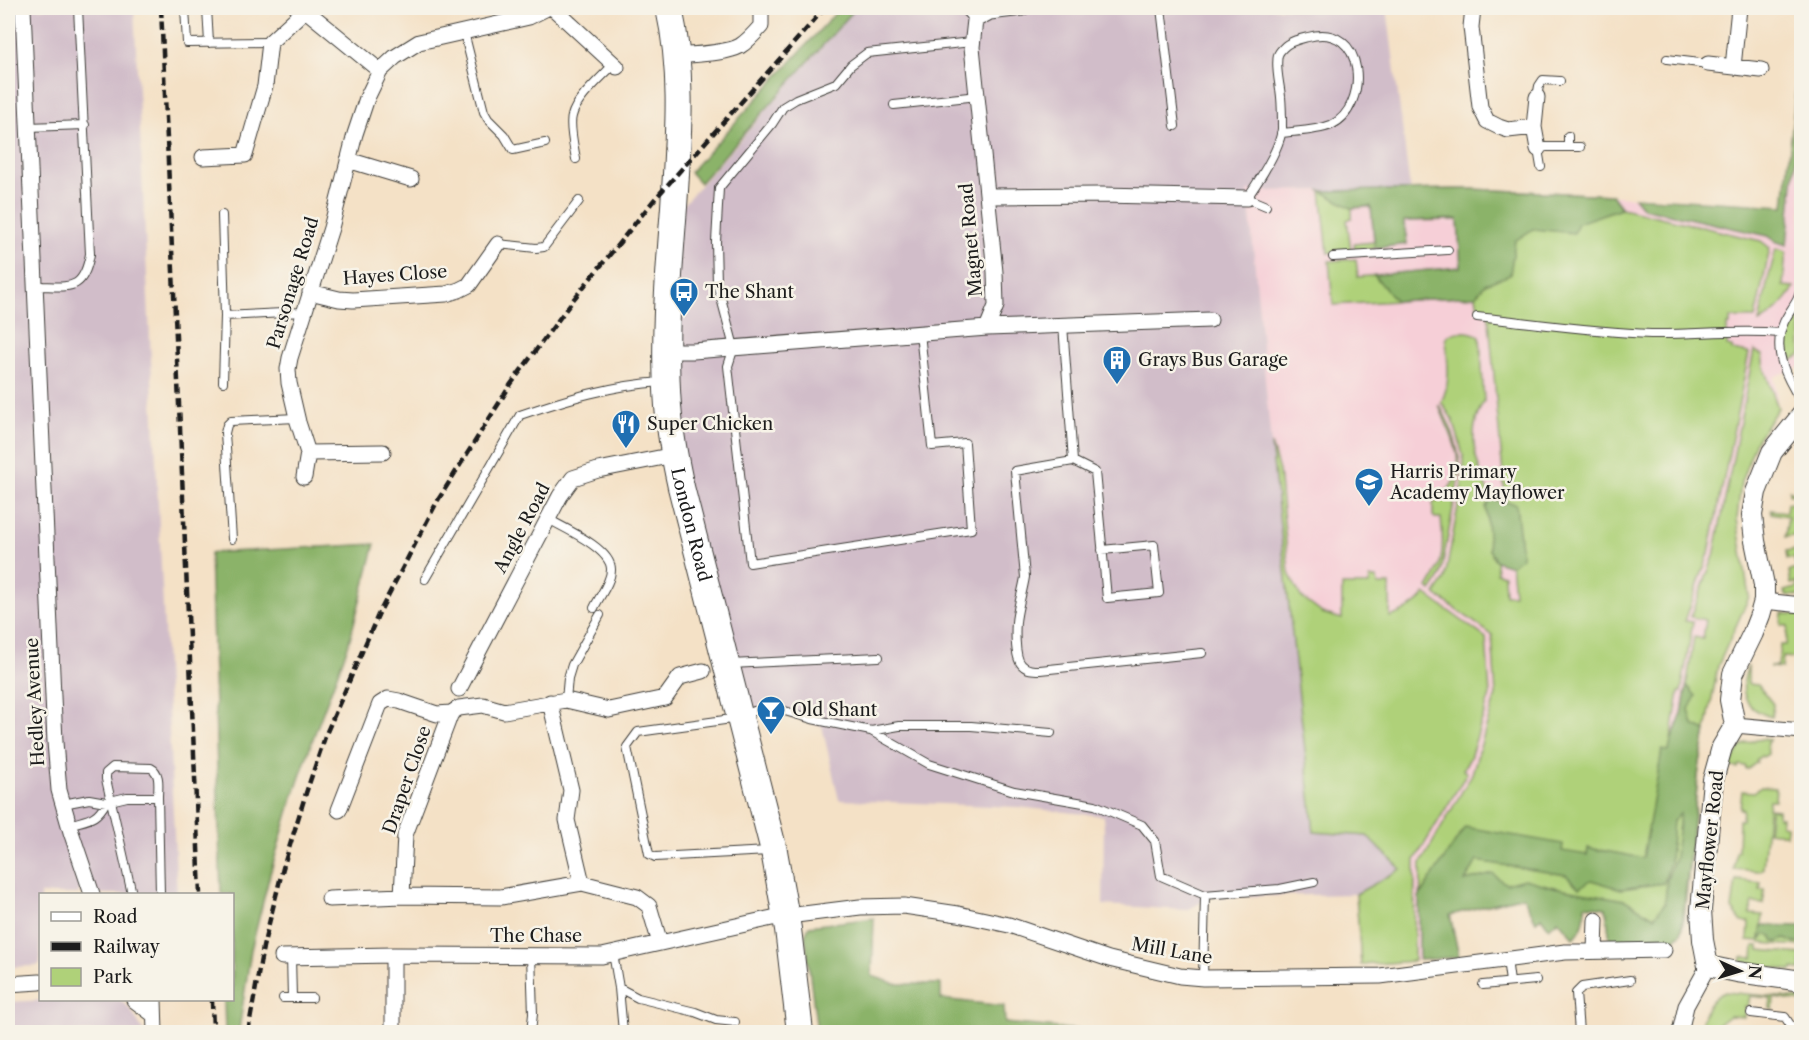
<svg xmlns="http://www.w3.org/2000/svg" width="1809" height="1040" viewBox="0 0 1809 1040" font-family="'Libre Caslon Text',serif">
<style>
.built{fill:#f6cfd7}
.industrial{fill:#d1bdc9}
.green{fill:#afd179;stroke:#66764a;stroke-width:1.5}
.forest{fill:#8bb369;stroke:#546842;stroke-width:1.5;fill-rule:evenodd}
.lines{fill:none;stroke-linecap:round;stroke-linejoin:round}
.service-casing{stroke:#3c3a36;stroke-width:10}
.minor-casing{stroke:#3c3a36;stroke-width:17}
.tertiary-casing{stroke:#3c3a36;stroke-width:22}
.primary-casing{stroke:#3c3a36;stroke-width:28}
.service{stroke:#fff;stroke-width:8}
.minor{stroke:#fff;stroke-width:15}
.tertiary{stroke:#fff;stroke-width:20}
.primary{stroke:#fff;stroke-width:26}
.rail{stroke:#1c1c1c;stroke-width:4.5;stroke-dasharray:9 4.5;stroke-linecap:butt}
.labels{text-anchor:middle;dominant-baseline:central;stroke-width:5;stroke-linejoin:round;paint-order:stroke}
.street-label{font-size:18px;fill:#1c1c1c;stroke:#f7f3e8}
.poi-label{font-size:18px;fill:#1c1c1c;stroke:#f7f3e8;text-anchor:start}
</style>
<rect width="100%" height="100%" fill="#f7f3e8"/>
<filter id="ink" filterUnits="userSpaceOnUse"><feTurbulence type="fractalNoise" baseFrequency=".0167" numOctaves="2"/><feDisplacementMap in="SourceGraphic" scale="12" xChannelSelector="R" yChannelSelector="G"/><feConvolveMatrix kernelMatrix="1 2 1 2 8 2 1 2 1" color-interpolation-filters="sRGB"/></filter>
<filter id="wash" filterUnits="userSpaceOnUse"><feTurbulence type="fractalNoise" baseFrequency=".008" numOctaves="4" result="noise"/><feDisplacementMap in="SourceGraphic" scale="24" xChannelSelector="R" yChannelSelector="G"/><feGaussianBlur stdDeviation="1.35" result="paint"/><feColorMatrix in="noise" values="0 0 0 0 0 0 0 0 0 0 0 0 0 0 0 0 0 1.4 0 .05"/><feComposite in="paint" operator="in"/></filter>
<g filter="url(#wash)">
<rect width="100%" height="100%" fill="#f4e1c6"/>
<path class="built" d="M1801 37V366L1774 377 1778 408 1756 441 1741 482 1737 519 1749 597 1718 666 1699 768 1684 918 1523 896 1450 915 1459 957 1361 965 1356 894 1401 870 1314 832 1271 444 1248 191 1468 189 1617 196 1784 206Z"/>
<path class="industrial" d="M8 8H134L177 894H91L78 890 79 894H40V963L37 966 8 967Z
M857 8H1387L1410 189 1248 191 1271 444 1314 832 1367 836 1402 870 1356 894 1211 897 1187 910 1103 905 1104 816 1017 807 839 800 822 726 768 709 753 712 735 697 681 487 673 216Z
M47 1000H120L130 1009 144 1032H8V1002Z"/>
<path class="green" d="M1468 189 1612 195 1622 208 1761 241 1770 248 1755 318H1730V325H1727V346L1732 347V350L1749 353 1709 553 1685 621 1693 622 1681 692H1679L1671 740 1682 714 1694 637 1703 639 1706 620 1691 617 1714 556 1754 350 1762 355 1764 368 1778 408 1756 441 1741 482 1737 519 1749 597 1718 666 1699 768 1684 918 1681 933 1674 940 1610 942 1606 908 1585 905C1585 918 1584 928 1574 938L1558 920 1549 928 1541 917 1536 921 1523 896 1450 915 1459 957 1419 960 1421 863 1472 774 1496 695 1492 635 1435 594 1445 579 1463 478 1464 460 1459 440 1453 420 1441 402C1452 382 1447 360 1446 338 1453 329 1470 331 1480 336L1484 401C1464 435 1477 466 1491 499L1486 507 1492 556 1496 561 1497 573 1504 575 1505 595H1514L1488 310 1478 308 1476 296 1333 305 1329 261 1356 259 1358 277 1461 267 1458 220 1404 221 1407 244 1355 251 1354 244 1374 242 1371 207 1352 208V218L1347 220 1351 250 1328 253 1321 191Z
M1776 249 1786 252 1783 286 1794 287C1790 298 1769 318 1759 323L1768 279Z
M1801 318V355L1791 361C1788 351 1786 341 1791 330 1793 326 1798 322 1801 318Z
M1439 405C1451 425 1459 446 1460 470L1441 574 1438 581 1431 591 1428 588C1444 564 1444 546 1441 518H1435L1433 516V503L1436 500 1443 501C1444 491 1455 485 1457 472 1461 447 1446 427 1439 405Z
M1271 444 1279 471 1289 573 1301 597 1322 613 1342 619V585H1369L1370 578H1377L1378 585H1390V617C1403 612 1417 606 1425 594L1486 638 1490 695 1470 758 1463 770 1467 773 1415 860 1414 961 1361 965 1356 894 1401 869 1367 836 1314 832Z
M1789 490 1801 496V535L1785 537 1788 516 1771 513V510L1786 512 1787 503 1796 504 1797 495 1789 494Z
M1801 549V596L1785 595 1784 591 1797 588V583L1791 584 1789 571 1798 569 1797 563H1795L1794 558 1787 559 1786 551Z
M1782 613 1801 615V647H1797L1796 658 1783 657 1782 668 1770 667V666H1778L1780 645H1786L1788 626 1781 625Z
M1748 666V684L1758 685 1773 704 1772 717C1744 709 1738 693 1748 666Z
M1764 739H1769V741H1767L1768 754 1763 757 1761 756 1756 760 1757 762 1748 769H1746L1745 766 1739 765 1738 768 1730 767C1738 747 1741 741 1764 739Z
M1761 787 1776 788 1775 800H1769L1768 809 1778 810V817H1782L1781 825 1787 826 1786 835 1785 834 1768 832 1770 812H1768L1763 868 1759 871 1734 869 1736 851H1738L1739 820H1742L1743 809H1740L1742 791 1754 792Z
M1736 880 1761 883 1760 890H1765L1763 904 1752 903 1750 914 1763 915 1760 939 1765 934 1772 936 1773 940 1785 939 1795 943H1801V946L1760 943 1759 941 1748 940 1749 922H1742L1732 909Z
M1754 946H1759V950L1801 954V970L1793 969 1792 971 1741 962 1742 957 1753 958Z
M1725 992 1801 999V1002L1774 998 1773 1009 1770 1008 1771 998 1750 996 1748 1006H1745L1744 1017 1729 1016 1708 1032H1700C1702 1016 1707 998 1725 992Z"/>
<path class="forest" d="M840 8H856L700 183 690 172Z
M1797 79 1801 82V102L1787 245 1777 242 1768 236 1643 208 1634 197 1784 206Z
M1468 189 1612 195 1621 208 1578 223 1574 233 1533 229 1515 241 1510 275 1485 284 1476 296 1396 301 1374 275 1461 267 1458 219 1404 221 1407 244 1375 248 1371 206 1351 208 1321 191Z
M1491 499 1516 504 1522 557 1511 566 1496 561 1489 550 1486 507Z
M375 544 348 646 315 733 291 803 270 874 251 950 239 1030 225 1032 224 1000H232V894H221L210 553Z
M1687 685 1696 696 1689 709 1693 725 1706 731 1699 768 1681 933 1674 940 1662 941 1610 942 1606 908 1585 905C1585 918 1584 928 1574 938L1558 920 1549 928 1541 917 1536 921 1523 896 1450 915 1459 957 1419 960V897L1465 827 1563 844 1562 851 1587 855 1588 848 1643 858 1662 750 1669 751 1671 741 1682 714ZM1680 813 1675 857 1667 879 1665 903 1654 917 1625 900 1554 887 1524 879 1506 884 1493 874 1465 881 1477 861 1566 875 1579 888 1591 880 1621 889 1664 883 1670 862 1673 821Z
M874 918 872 976 896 984H941V999L1004 1006 1005 1023 1103 1032H817L805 935 809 926Z
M1762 925 1801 926V943H1795L1785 939 1777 942 1773 940 1772 936 1765 934 1760 941Z"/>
</g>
<g filter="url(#ink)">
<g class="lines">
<g class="service-casing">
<path id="service" d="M185 8 187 43 270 42
M207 8 209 43
M963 8 975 20
M1161 8 1175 126
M464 32 484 112 488 119 504 135 513 150 545 143
M1667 59 1708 64
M1537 97 1539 86 1543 80 1560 81
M894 105 978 96
M28 127 85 125
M1568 147V136
M576 159C574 147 569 126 572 116 576 99 602 77 614 64
M1541 167 1538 149 1546 147H1580
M1266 206 1247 198C1258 182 1280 148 1282 129 1282 118 1282 107 1281 97 1280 84 1275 68 1278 55 1279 52 1281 50 1283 48 1289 41 1300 39 1308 37 1367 21 1370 108 1331 125 1316 131 1297 131 1281 133
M222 215 225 316 223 382
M498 244 536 248 544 247 579 201
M1333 257 1448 250
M1802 284C1799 303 1791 307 1784 322 1771 351 1787 379 1802 403
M35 286C69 286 83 293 90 254L78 8
M225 316 303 312
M1477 317C1534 323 1594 332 1651 334 1694 335 1737 329 1779 333
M1063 325 1073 461 1015 471 1025 577C1023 590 1019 602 1017 615 1015 625 1014 658 1022 665 1027 670 1033 670 1040 670L1202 653
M920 333 932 446 965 443 971 529 750 563 728 366 734 347 717 283 716 242 719 188 772 124 783 107 796 99 836 83 851 65 867 53 972 42
M1073 461 1095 472 1107 598 1159 593 1154 545 1102 550
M548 519C564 528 612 549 611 570 611 582 599 597 594 608
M232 539 225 433 227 425 231 421 297 418
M425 579 520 415C567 399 612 385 662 382
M731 664 879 657
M566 700 568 678 572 665 600 615
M871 731 929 764 1014 791 1095 805 1142 825 1155 841 1161 876 1205 895 1203 978
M63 804 89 799 106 802 127 797H158L160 894
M69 825C87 819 96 821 106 802
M769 851 655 857 649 854 627 747 638 732 739 718 754 711 778 709 812 719 871 731 899 726H971L1051 733
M132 894 106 779V773L113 767 151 768C161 773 158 787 158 797
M1204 895 1280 889 1314 882
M613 953 619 988 623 1032
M531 955 533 1014 531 1032
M291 956 292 998
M1507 959 1510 982
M1483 985 1536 980
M619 988 638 998 695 1012 716 1020 735 1022
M283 998H312
M1751 1013 1785 1017 1795 1032
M1579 1032 1576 993 1582 987 1630 980"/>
</g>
<g class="minor-casing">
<path id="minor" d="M23 8 55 742 59 790 71 832 92 894
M303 8 380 71
M553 8 617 67
M1473 8 1471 27 1480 107 1487 121 1499 127 1508 130 1534 127
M678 56C695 54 725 54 740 46 748 41 755 33 761 26V8
M1708 64 1761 70
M1733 67 1739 8
M1537 97 1534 127 1538 149
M203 157 245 155 265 86 270 42 306 9
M348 160 411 179
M987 196 1101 195 1247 198
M310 292 339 299 353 300 446 294 459 290 469 285 498 244
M987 328 996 306 995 272 972 47 975 20 990 12 1022 8
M667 351H693L987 328 1210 320
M308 453 383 452
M304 477 308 453 298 422 289 383 288 369 290 358 331 228 355 134 367 98 380 71 395 57 419 42 529 17 547 8
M1764 601 1802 605
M459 689 560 496 573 478 598 470 674 455
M550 702 571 790 567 820 582 883 637 897 649 906 660 943
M1735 725 1802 731
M339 810 380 704 388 699 399 701 437 714 451 713 459 708 483 705 504 711 566 700 609 710 665 698 680 677 703 671
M402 896 405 835 451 713
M329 899 402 896 501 897 582 883
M1595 951 1596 920
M393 955V1032
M282 957 393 955 602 956 772 918 860 907 904 906 958 914 1009 925 1109 959 1180 976 1203 978 1380 976 1565 952 1664 950
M8 984 40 982
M134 1000 154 1015
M154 1000 155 1032
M1680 1032 1686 1006 1708 966"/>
</g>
<g class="tertiary-casing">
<path id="tertiary" d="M1802 415 1772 452 1756 492 1752 515 1755 541 1764 585V601L1760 615 1753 633 1733 674 1730 700 1735 725 1722 747 1713 780 1711 802 1701 910 1703 940 1708 966 1737 972 1802 981"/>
</g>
<g class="primary-casing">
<g id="primary">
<path id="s1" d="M669 8C684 74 678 140 674 207 669 272 663 340 668 406 670 433 675 460 681 487L774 851 788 929 800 1032"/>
</g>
</g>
<use href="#service" class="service"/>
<use href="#minor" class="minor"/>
<use href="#tertiary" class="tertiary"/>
<use href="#primary" class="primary"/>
<path class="rail" d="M161 8 178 381 200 894
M212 1000 213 1032
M248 1032 263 947 283 868 306 793 326 734 378 615 438 500 511 384 573 300 654 200 825 8"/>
</g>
</g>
<defs>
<g id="bus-pin" transform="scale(1.5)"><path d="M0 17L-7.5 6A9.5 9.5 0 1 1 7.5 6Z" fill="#1f6fb2" stroke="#f7f3e8"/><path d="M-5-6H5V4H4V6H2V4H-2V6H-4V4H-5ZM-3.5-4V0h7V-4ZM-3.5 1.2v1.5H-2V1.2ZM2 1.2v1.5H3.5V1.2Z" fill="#fff"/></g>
<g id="building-pin" transform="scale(1.5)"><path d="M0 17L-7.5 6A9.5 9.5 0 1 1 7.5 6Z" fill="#1f6fb2" stroke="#f7f3e8"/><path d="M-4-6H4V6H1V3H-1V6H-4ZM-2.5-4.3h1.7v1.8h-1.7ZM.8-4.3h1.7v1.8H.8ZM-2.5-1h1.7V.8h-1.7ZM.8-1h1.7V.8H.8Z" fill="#fff"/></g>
<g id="restaurant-pin" transform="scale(1.5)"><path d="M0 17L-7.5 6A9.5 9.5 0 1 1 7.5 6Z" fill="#1f6fb2" stroke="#f7f3e8"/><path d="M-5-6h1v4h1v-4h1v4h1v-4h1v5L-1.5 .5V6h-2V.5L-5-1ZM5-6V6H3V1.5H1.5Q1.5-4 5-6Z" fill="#fff"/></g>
<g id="school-pin" transform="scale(1.5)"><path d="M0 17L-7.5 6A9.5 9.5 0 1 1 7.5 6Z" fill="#1f6fb2" stroke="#f7f3e8"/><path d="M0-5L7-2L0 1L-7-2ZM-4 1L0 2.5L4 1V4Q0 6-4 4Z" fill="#fff"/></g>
<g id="bar-pin" transform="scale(1.5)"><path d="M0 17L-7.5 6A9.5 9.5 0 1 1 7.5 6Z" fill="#1f6fb2" stroke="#f7f3e8"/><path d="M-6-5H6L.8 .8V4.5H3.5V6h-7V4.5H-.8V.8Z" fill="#fff"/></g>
</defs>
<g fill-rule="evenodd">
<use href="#bus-pin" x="684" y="292"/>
<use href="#building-pin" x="1117" y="360"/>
<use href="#restaurant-pin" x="626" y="424"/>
<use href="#school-pin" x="1369" y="482"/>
<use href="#bar-pin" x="771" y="710"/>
</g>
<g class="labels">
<g class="street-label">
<text transform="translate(971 240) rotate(-95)">Magnet Road</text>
<text transform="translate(395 275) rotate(-4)">Hayes Close</text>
<text transform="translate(293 283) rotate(-73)">Parsonage Road</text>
<text stroke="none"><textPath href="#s1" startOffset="520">London Road</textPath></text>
<text transform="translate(522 528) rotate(-62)">Angle Road</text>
<text transform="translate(35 702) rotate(-93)">Hedley Avenue</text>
<text transform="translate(407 780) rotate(-71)">Draper Close</text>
<text transform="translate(1710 840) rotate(-84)">Mayflower Road</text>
<text x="536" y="936">The Chase</text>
<text transform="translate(1172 951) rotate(10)">Mill Lane</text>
</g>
<g class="poi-label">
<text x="705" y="292">The Shant</text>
<text x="1138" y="360">Grays Bus Garage</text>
<text x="647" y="424">Super Chicken</text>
<text x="1390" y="472">Harris Primary<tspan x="1390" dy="21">Academy Mayflower</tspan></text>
<text x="792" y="710">Old Shant</text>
</g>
</g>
<rect width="1809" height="1040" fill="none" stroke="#f7f3e8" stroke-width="30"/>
<rect x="39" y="893" width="195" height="108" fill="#f7f3e8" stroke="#9f9d96" stroke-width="1.5"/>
<rect x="51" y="912" width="30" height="9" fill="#ffffff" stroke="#9f9d96" stroke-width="1.5"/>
<text x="93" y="923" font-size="18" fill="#1c1c1c">Road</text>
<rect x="51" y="942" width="30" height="9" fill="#1c1c1c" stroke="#9f9d96" stroke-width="1.5"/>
<text x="93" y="953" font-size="18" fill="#1c1c1c">Railway</text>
<rect x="51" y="968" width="30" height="18" fill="#afd179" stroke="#9f9d96" stroke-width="1.5"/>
<text x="93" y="983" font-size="18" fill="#1c1c1c">Park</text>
<g transform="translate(1740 971) rotate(94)" stroke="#f7f3e8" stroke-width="4.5" paint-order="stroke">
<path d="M0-4.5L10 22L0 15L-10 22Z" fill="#1c1c1c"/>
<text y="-9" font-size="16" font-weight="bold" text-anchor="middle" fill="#1c1c1c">N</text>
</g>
</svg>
